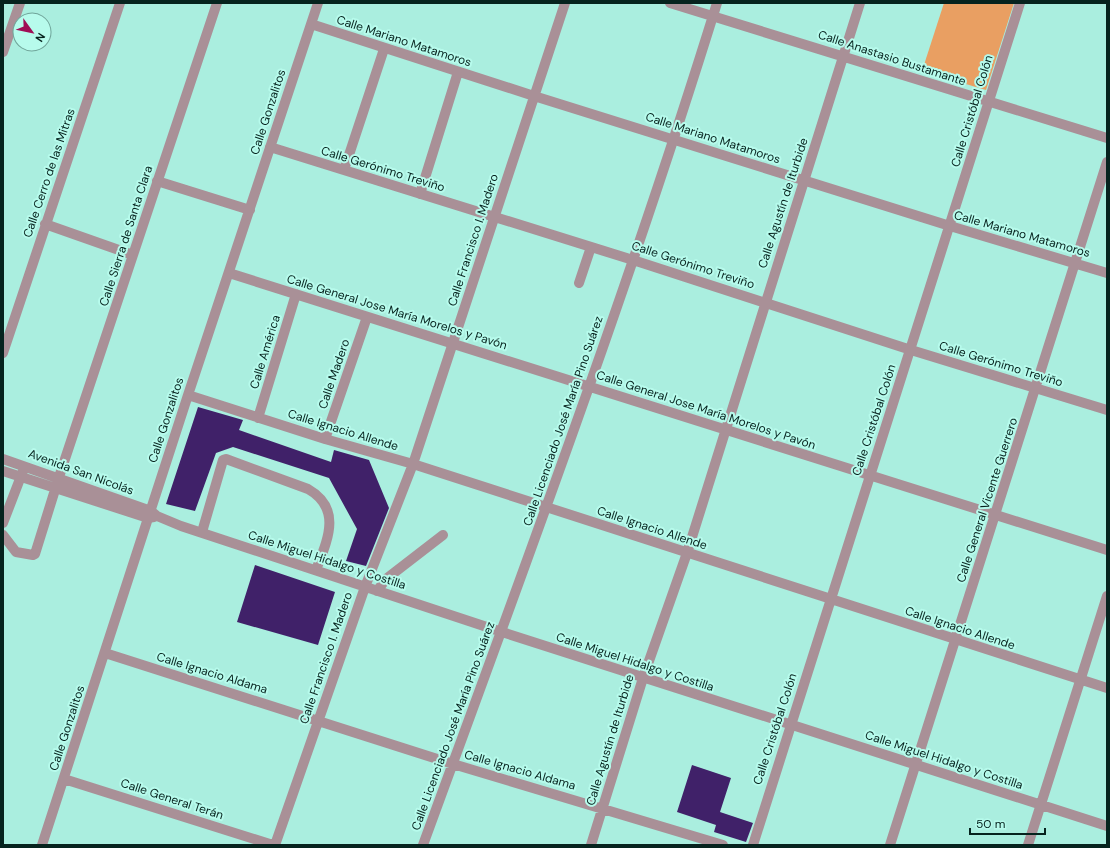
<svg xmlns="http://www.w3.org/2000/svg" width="1110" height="848" viewBox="0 0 1110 848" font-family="'DM Sans',sans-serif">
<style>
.green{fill:#e99f62}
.building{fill:#402169}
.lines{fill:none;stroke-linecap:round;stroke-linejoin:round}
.minor{stroke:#a99097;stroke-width:10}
.labels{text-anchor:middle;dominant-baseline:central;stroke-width:4;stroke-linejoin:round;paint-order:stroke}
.street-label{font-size:12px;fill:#06231e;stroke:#b7fbec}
</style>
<rect width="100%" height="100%" fill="#aaeedf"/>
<path class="green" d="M944 3H1014L986 90 922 71Z"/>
<path class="building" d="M198 407 243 420 239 430 331 462 334 450 369 460 389 508 366 566 346 561 357 529 329 478 233 447 216 453 195 511 166 504Z
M255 565 335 592 318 645 237 622Z
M692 765 731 778 720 812 753 823 746 842 714 832 716 825 677 812Z"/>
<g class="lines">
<path class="minor" d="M670 3 1107 138
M311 24 534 96 950 226 1107 273
M3 52 20 3
M270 147 633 260 911 350 1107 410
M344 170 384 49
M157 181 250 210
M420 194 458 72
M45 224 133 255
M229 273 1107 550
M579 283 591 247
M3 353 120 3
M188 395 325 439 413 464 1107 688
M258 418 296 294
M325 439 367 317
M3 459 151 511 157 516 181 526 502 632 1107 826
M3 471 148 518 154 517
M3 523 23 471
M202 532 223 460 226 459 308 489C343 509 327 541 316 570
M3 535 16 552 33 555 35 554 59 477 217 3
M377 591 386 579 443 535
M105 653 453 764 723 845
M64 779 273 845
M42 845 188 395 318 3
M275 845 365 587 413 464 565 3
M423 845C525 566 629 287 717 3
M591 845 643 678 687 553 860 3
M753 845 1020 3
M890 845 1107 162
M1028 845 1107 596"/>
</g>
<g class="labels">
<g class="street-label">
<text transform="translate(404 41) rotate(18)">Calle Mariano Matamoros</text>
<text transform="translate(892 58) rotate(18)">Calle Anastasio Bustamante</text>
<text transform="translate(972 111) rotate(-73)">Calle Cristóbal Colón</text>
<text transform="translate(268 112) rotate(-72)">Calle Gonzalitos</text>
<text transform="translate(713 138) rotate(18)">Calle Mariano Matamoros</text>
<text transform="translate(383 169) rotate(17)">Calle Gerónimo Treviño</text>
<text transform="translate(49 173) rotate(-71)">Calle Cerro de las Mitras</text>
<text transform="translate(783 203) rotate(-72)">Calle Agustín de Iturbide</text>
<text transform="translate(1022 234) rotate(16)">Calle Mariano Matamoros</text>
<text transform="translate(126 236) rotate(-72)">Calle Sierra de Santa Clara</text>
<text transform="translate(473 240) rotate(-72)">Calle Francisco I. Madero</text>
<text transform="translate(693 265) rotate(18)">Calle Gerónimo Treviño</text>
<text transform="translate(397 312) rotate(17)">Calle General Jose María Morelos y Pavón</text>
<text transform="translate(265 352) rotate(-73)">Calle América</text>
<text transform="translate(1001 364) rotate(17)">Calle Gerónimo Treviño</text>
<text transform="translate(334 374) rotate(-71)">Calle Madero</text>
<text transform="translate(706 410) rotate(18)">Calle General Jose María Morelos y Pavón</text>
<text transform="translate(166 420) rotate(-72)">Calle Gonzalitos</text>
<text transform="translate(874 420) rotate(-72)">Calle Cristóbal Colón</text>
<text transform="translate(563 421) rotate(-71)">Calle Licenciado José María Pino Suárez</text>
<text transform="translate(343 430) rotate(17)">Calle Ignacio Allende</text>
<text transform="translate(81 472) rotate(20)">Avenida San Nicolás</text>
<text transform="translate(987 500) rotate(-72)">Calle General Vicente Guerrero</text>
<text transform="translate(652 528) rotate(18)">Calle Ignacio Allende</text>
<text transform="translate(327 560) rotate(18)">Calle Miguel Hidalgo y Costilla</text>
<text transform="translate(960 628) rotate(18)">Calle Ignacio Allende</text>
<text transform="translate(326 658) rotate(-71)">Calle Francisco I. Madero</text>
<text transform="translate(635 662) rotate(18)">Calle Miguel Hidalgo y Costilla</text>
<text transform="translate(212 673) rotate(17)">Calle Ignacio Aldama</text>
<text transform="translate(453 726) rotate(-70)">Calle Licenciado José María Pino Suárez</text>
<text transform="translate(67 728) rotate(-72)">Calle Gonzalitos</text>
<text transform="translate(775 729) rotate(-72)">Calle Cristóbal Colón</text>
<text transform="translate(610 740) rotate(-73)">Calle Agustín de Iturbide</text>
<text transform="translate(944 760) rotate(18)">Calle Miguel Hidalgo y Costilla</text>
<text transform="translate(520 770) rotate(16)">Calle Ignacio Aldama</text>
<text transform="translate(172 799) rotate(18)">Calle General Terán</text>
</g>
</g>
<rect width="1110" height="848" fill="none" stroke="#06231e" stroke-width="8"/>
<g transform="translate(32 32) rotate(123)"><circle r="19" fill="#b7fbec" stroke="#70a59a"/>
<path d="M0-3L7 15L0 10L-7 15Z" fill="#a00e56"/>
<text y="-6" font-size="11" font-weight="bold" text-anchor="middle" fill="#06231e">N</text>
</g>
<path d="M970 828v6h75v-6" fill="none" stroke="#06231e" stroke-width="2"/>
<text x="976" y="828" font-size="12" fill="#06231e" stroke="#b7fbec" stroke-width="3" paint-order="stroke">50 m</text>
</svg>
